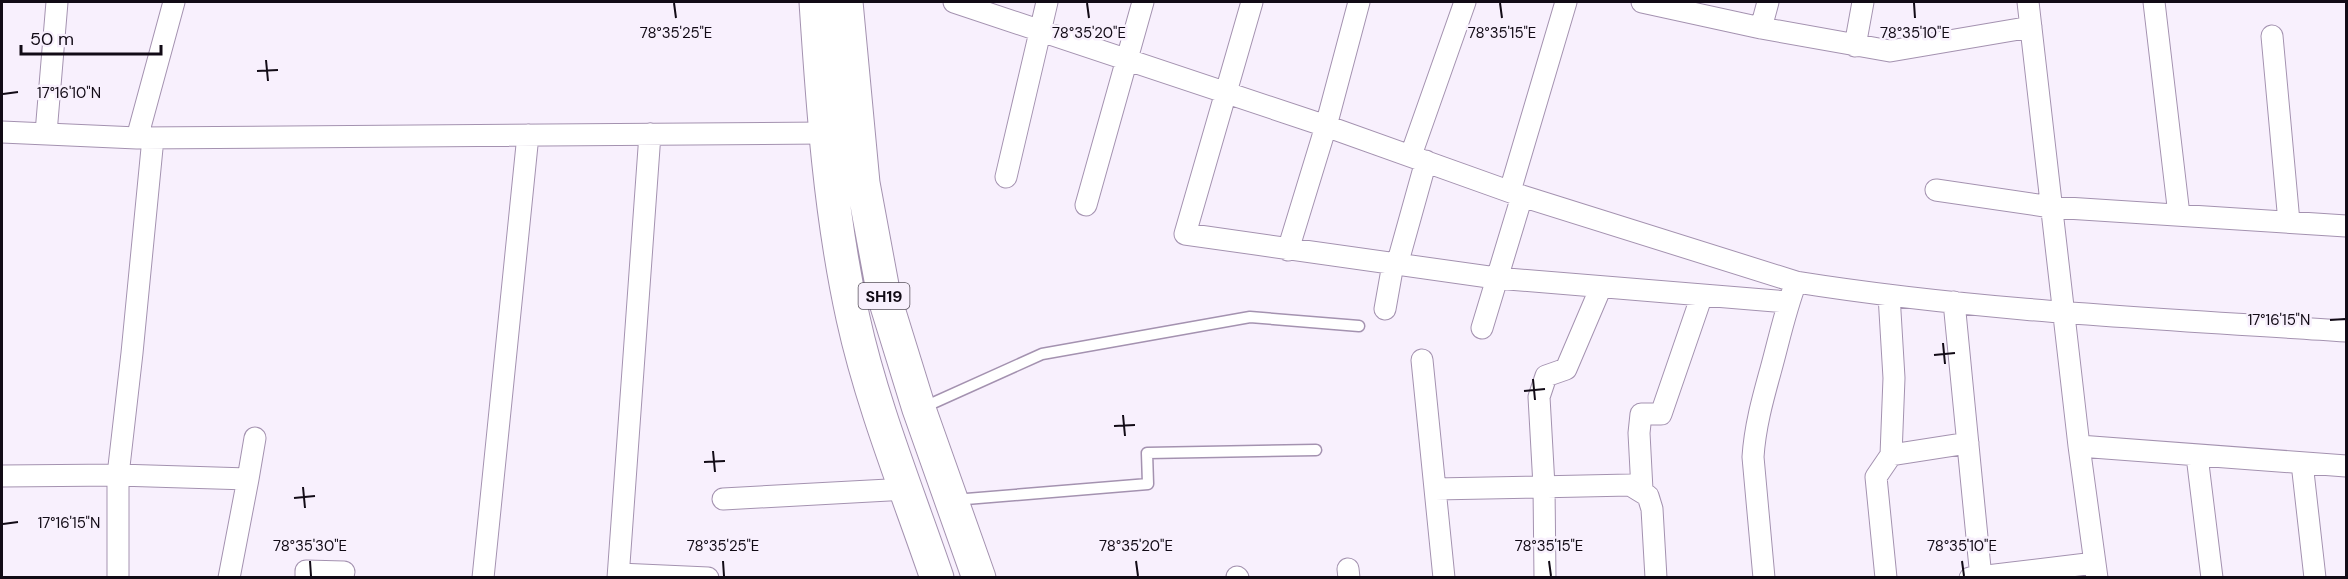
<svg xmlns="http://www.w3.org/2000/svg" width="2348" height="579" viewBox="0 0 2348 579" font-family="'DM Sans',sans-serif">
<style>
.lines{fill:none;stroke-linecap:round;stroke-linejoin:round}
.service-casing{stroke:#a492b0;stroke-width:13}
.minor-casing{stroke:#a492b0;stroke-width:23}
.primary-casing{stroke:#a492b0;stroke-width:35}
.service{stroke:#fff;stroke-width:10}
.minor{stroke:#fff;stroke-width:21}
.primary{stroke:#fff;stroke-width:33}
.ticks{fill:none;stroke:#120b16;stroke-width:2}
.labels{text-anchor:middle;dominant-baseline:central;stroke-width:5;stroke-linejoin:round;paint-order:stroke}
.shield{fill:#f8f0fd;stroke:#57505b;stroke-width:1.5}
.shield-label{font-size:16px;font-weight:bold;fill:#120b16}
.ticks-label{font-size:15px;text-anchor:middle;fill:#120b16;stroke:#f8f0fd;stroke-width:5;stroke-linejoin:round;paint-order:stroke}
</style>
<rect width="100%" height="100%" fill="#f8f0fd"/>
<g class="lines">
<g class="service-casing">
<path id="service" d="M922 408 1042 354 1250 317 1359 326
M954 500 1148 484 1147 453 1316 450"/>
</g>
<g class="minor-casing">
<path id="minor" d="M954 2 1326 126 1522 196 1796 282C1785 311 1779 340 1771 369 1763 398 1755 426 1753 457L1764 578
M1252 2 1185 234 1496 278 1788 302
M1642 2 1761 28 1890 51 2031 27
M2028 2 2079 446 2097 578
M2154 2 2179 215
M1761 28 1768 2
M2272 36 2289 222
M1855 46 1863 2
M2 132 137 138 825 133
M46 133 57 2
M137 138 174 2
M153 138 132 353 118 475 248 479 229 578
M1411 155 1465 2
M1006 177 1047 2
M1936 190 2051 207 2346 226
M1510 191 1566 2
M1086 205 1143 2
M1288 250 1326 126 1359 2
M1397 265 1426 161
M1796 282C1978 311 2163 319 2346 331
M1889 295 1894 378 1891 455
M1954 302 1981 578
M1385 309 1393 264
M1482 328 1522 196
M1422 360 1444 578
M2079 446 2346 466
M2197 456 2212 578
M2302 463 2315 578
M2 476 118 475V578
M248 479 255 438
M1435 489 1630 485 1648 496 1652 509 1656 578
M1642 490 1639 433 1641 414H1661L1702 295
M723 499 907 489
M1348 569 1349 578
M619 574 708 578
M1237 577 1238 578
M306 578V571L344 572
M483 578 528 135
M618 578 650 134
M1545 578 1544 486 1539 397 1546 376 1566 369 1601 287
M1886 578 1876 477 1891 455 1968 443
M1970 578 2095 563"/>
</g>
<g class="primary-casing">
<path id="primary" d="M816 2C823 108 830 213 853 318 872 405 908 493 937 578
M846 2 863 183 884 296 919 409 979 578"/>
</g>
<use href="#service" class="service"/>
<use href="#minor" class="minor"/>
<use href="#primary" class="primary"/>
</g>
<path class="ticks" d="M674 3 676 18M1087 3 1089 18M1500 3 1502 18M1914 3 1915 18M266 60 268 81M257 71 278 70M3 94 18 92M2330 320 2345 319M1943 343 1945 364M1934 355 1955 353M1533 379 1535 400M1524 391 1545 389M1123 415 1125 436M1114 426 1135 425M713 451 715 472M704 462 725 461M303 487 305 508M294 498 315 496M3 524 18 522M310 561 311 576M723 561 724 576M1136 561 1138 576M1549 561 1551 576M1962 561 1964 576"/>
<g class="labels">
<rect class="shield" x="858.5" y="283" width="51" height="26" rx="4.5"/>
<g class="shield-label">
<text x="884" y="296">SH19</text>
</g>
</g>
<g class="ticks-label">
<text x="676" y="38">78°35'25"E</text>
<text x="1089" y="38">78°35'20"E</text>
<text x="1502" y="38">78°35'15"E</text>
<text x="1915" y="38">78°35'10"E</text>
<text x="69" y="98">17°16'10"N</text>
<text x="2279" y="325">17°16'15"N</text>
<text x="69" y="528">17°16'15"N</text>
<text x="310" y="551">78°35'30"E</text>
<text x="723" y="551">78°35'25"E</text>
<text x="1136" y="551">78°35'20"E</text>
<text x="1549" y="551">78°35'15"E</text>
<text x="1962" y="551">78°35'10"E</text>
</g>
<rect width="2348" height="579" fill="none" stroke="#120b16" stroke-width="6"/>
<path d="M21 45v9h140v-9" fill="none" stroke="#120b16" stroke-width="3"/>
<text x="30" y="45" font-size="18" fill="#120b16" stroke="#f8f0fd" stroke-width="4.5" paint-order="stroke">50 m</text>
</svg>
